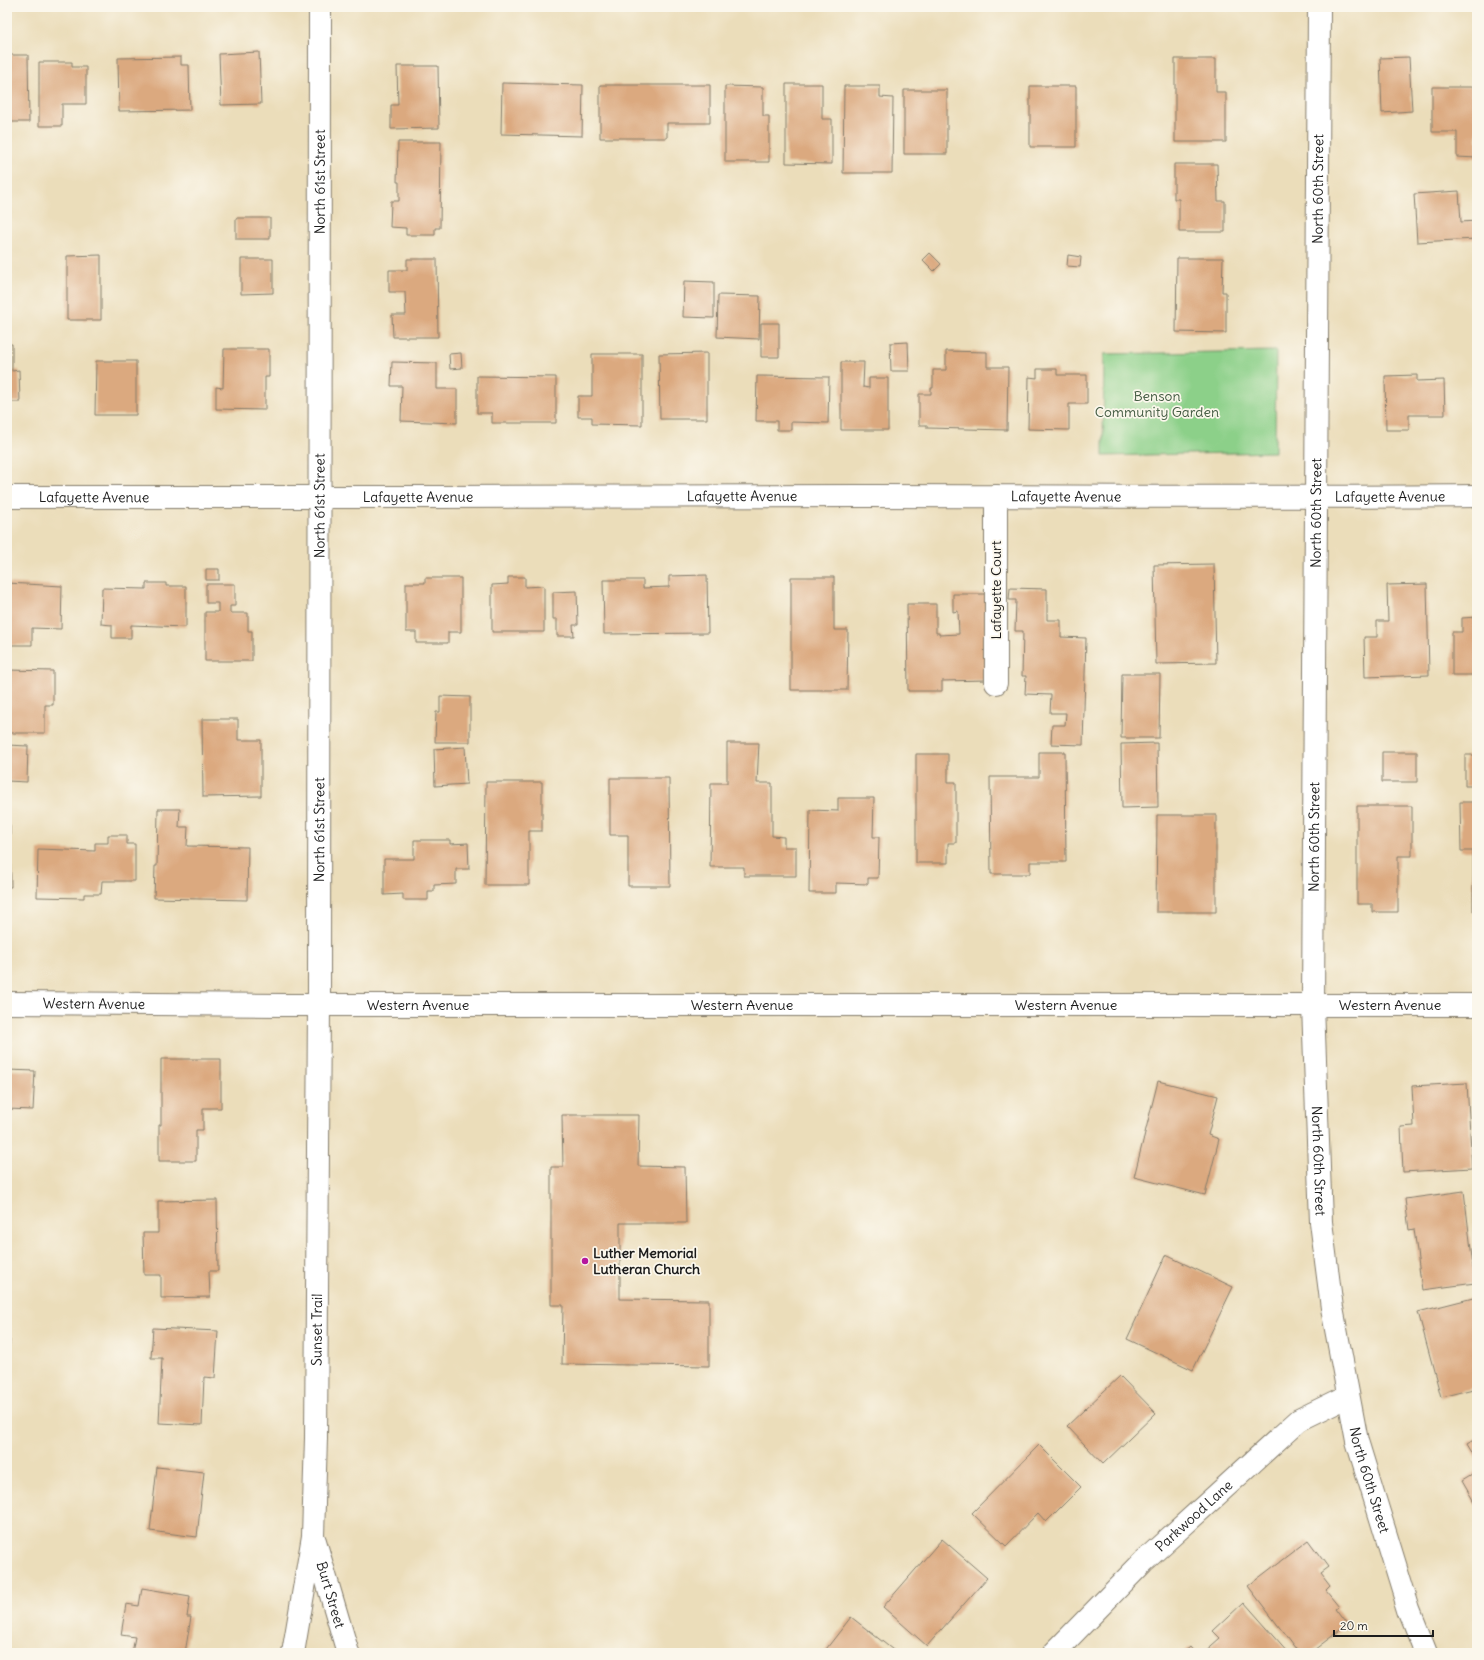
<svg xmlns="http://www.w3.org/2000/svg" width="1484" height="1660" viewBox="0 0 1484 1660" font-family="Delius,sans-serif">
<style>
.green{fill:#8cd089;stroke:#547652}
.building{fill:#dba97f}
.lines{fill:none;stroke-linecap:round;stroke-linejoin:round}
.street-casing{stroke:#847c6b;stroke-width:24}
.secondary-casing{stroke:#847c6b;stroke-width:24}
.street{stroke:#fff;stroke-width:22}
.secondary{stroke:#fff;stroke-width:22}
.poi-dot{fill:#b5179e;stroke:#fbf7ec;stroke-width:1.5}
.labels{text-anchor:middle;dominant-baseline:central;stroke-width:3.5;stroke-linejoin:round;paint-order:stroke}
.street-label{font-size:14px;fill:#1c1c1c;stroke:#fbf7ec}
.park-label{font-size:14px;fill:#435b42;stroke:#fbf7ec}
.poi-label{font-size:14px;font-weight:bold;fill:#1c1c1c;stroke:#fbf7ec;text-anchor:start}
</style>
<rect width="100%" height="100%" fill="#fbf7ec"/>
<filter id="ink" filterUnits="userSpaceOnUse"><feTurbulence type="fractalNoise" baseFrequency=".025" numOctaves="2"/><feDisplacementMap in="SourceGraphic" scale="8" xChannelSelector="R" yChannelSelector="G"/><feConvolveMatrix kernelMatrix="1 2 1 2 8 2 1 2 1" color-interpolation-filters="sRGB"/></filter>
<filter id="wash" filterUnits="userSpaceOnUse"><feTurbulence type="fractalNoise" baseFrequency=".012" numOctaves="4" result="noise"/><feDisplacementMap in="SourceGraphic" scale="16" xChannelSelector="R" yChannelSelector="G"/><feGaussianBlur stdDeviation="0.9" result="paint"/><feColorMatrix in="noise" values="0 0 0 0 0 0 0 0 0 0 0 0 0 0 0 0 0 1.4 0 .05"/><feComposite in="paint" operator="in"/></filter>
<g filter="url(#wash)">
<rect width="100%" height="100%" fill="#ebddba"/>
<path class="green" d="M1276 351 1275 452 1103 456 1104 354Z"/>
<g id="blocks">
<path class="building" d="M259 52 261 104 221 105 219 54Z
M7 55H28L29 122H7Z
M181 57V65H189L190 110 119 111 118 58Z
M1409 57 1412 111 1382 113 1380 58Z
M1175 59H1216V92H1226V142H1175Z
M39 62H72V67H86V104H62V126H39Z
M397 66H438L439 128 391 129V105H398Z
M502 83 583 85 582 136 501 134Z
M786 84H822V119H832V164L786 163Z
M600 85H710V123H667V138H600Z
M725 86 763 87V116H769V162H725Z
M844 86H880V97L893 98 892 173H843Z
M1030 86H1076V147H1030Z
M1432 87H1477V158L1457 157V132H1432Z
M904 90H947V154H904Z
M398 142H441L440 228H435V235H406V228L390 227 391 201H399V182H397Z
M1174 164H1217L1218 201H1225V232H1179V199H1174Z
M1459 191 1461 222 1476 221V239L1417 242 1414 194Z
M236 218H270V239H236Z
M930 253 941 264 934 271 923 260Z
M101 255V320H67V256Z
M1068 255 1081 257 1080 267 1067 266Z
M1177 258H1223L1222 292H1226V333L1176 332Z
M241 259H273V293L241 294Z
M407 259H437L438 337H393L392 315H406L405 292H389V270H407Z
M684 281 714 282V318L683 317Z
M718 295 760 296 759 339 717 337Z
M761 323H779V357H761Z
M908 342 909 371H891L890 343Z
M7 344H12V371L19 370 20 402H7Z
M224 349H269V377H265V410L216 409V387L223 388Z
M946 351 987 352V367H1008L1007 430 927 428V425H919V394H931V388H933V370H946Z
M461 353 462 368 450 369 449 354Z
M707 353V419H660L659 354Z
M592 354H642V425L592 424V417H578V396H592Z
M96 361H136V415H95Z
M392 362 437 363V389H457V423L401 421 402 386H391Z
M841 362H864L863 387 869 388V378H888V430H841Z
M1037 369H1057V375H1087V404H1069V430L1028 429 1029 377 1037 378Z
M1417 375V381L1444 380 1445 415H1409V430H1386L1385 376Z
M477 376 556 377V423H492V413H477Z
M757 376 829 377 828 423 791 422V430H777V421H756Z
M1214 564 1216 663 1156 664 1154 565Z
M206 569H219V580H206Z
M707 575 708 633 604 634 603 580H643V588L669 587V576Z
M508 577H525V587L544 586V632H492V585L508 584Z
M791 577H834V630H848L847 690H791Z
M425 578H461V632H448V643H416V632H406V583H425Z
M7 583 62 586 61 629 32 628V645H7Z
M146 583H166V586H186V627L131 625V638H112V625L101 624 102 588 146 589Z
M206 584H235V606H230V613H248V631H252V661H205V612H218V603H206Z
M1427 584 1429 675 1365 677 1364 637H1377V621H1388L1387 585Z
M1010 588 1047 589V620H1061V637L1086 638 1083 745 1051 744 1052 725H1065L1066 713H1050L1051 695 1025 694 1026 676H1022L1023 631H1015L1016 600H1009Z
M577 591 578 625H573L574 636H557V619H553V592Z
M953 594H986L987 680 942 681V691H908L907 604H936V633H939V635L959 634 958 611 953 612Z
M1477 617V675H1452V632H1462V618Z
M7 670 53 671V705H45V733H7Z
M1122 674H1160L1159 738H1121Z
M440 696 470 697V742H435L436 712H440Z
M202 719H238V740H261V796L203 797Z
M727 743H759L757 783H772V836L784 837V847H796V876H744V867H710L711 783H727Z
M1157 743 1158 807 1122 808 1121 744Z
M7 745 28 746 27 782 7 781Z
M465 747 467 784 435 786 434 749Z
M1039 752H1065L1066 862H1030V874H991L990 777H1039Z
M1382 752H1417V782H1382Z
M916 754H948V782H956V843H948V863H916Z
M1465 755H1477V786H1465Z
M610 778H669L670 886H628V835H610Z
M486 782H542V831H529V885H485Z
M838 798H874L873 837H879L878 878H868V884L836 883V893H809L810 810 838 811Z
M1460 802H1477V911H1473V851H1461Z
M1357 806H1412V856H1398V912H1372V904H1357Z
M158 809H180L179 827H188L187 846 248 847 247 900 154 898 155 866H157Z
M1157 815H1216V912H1156Z
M7 825H10L11 887H7Z
M108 835H127V844H135V881H102L101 894H84V898L37 897 38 849 95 851V843H108Z
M414 840H450V844L468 843 469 869H456V884L434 885V891H428V900H403V894L384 895V859H414Z
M161 1059H221V1108H203V1130H196V1161H159V1125H161Z
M7 1070 35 1071 33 1110 7 1109Z
M1158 1081 1218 1096 1208 1135 1219 1139 1205 1195 1134 1177Z
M1467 1083 1472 1168 1403 1172 1401 1127 1414 1126 1412 1086Z
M562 1115H639L638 1166 685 1167 686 1223H620V1299L709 1300V1366L562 1364 563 1305H551V1167H563Z
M1464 1191 1475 1283 1422 1290 1414 1229 1409 1230 1405 1199Z
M217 1200 218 1271H209L210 1297 161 1298V1275H144L143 1233H158V1201Z
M1166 1255 1233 1287 1193 1370 1127 1339Z
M1477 1297V1388L1441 1397 1418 1312Z
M153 1328 218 1331 215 1378 204 1377 202 1425 159 1423 162 1358H151Z
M7 1340H10L8 1365H7Z
M1120 1376 1156 1413 1103 1464 1067 1426Z
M1477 1437V1460L1467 1443Z
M1039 1445 1081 1487 1046 1522 1038 1513 1006 1546 972 1513Z
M157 1467 204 1472 197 1537 150 1531Z
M1477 1472V1507L1462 1481Z
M942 1539 987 1578 927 1646 883 1607Z
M1308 1540 1328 1567 1320 1573 1330 1586 1326 1590 1339 1606 1336 1608 1348 1624 1310 1653H1299L1248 1586Z
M142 1588 190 1596 187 1617H191L185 1653H132L135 1637 121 1635 126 1604 139 1606Z
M1244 1602 1289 1653H1203L1220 1638 1213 1631Z
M851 1617 897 1653H823Z
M1190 1647 1195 1653H1183Z"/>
</g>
</g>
<g filter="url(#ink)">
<use href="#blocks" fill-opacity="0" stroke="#847c6b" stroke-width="1"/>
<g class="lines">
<g class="street-casing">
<g id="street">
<path d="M996 496V683"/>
<path id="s1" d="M7 497C293 498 578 496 864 496 1068 496 1273 498 1477 496"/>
<path id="s2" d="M1313 1006 1321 1222 1332 1308 1357 1441 1409 1610 1426 1653"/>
<path id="s3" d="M315 1541 348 1653"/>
<path id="s4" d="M293 1653 313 1536 316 1438 319 1005 320 7"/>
<path id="s5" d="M1054 1653 1143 1562 1299 1420 1348 1396"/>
</g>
</g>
<g class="secondary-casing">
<g id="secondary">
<path id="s6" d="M7 1003 284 1005H1477"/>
<path id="s7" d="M1313 1006 1319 7"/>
</g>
</g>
<use href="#street" class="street"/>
<use href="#secondary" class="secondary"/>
</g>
</g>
<circle class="poi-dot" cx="585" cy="1261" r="4"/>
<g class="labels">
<g class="street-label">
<text stroke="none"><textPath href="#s4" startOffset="1473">North 61st Street</textPath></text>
<text stroke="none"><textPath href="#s7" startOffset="817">North 60th Street</textPath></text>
<text stroke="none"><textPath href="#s1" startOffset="735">Lafayette Avenue</textPath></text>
<text stroke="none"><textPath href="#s1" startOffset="87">Lafayette Avenue</textPath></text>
<text stroke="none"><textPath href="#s1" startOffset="1059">Lafayette Avenue</textPath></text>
<text stroke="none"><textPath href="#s1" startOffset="1383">Lafayette Avenue</textPath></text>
<text stroke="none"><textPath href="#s1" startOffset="411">Lafayette Avenue</textPath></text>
<text stroke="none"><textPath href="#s4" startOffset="1149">North 61st Street</textPath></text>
<text stroke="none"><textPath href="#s7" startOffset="493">North 60th Street</textPath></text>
<text transform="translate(996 590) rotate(-90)">Lafayette Court</text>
<text stroke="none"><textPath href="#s4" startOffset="825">North 61st Street</textPath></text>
<text stroke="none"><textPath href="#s7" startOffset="169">North 60th Street</textPath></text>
<text stroke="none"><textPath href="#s6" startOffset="87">Western Avenue</textPath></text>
<text stroke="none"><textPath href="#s6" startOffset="411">Western Avenue</textPath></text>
<text stroke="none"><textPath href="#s6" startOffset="735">Western Avenue</textPath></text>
<text stroke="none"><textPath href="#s6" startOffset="1059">Western Avenue</textPath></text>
<text stroke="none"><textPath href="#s6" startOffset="1383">Western Avenue</textPath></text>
<text stroke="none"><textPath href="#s2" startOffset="155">North 60th Street</textPath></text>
<text stroke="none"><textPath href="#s4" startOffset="325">Sunset Trail</textPath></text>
<text stroke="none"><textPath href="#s2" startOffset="479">North 60th Street</textPath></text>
<text stroke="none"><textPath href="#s5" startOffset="196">Parkwood Lane</textPath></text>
<text stroke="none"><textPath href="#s3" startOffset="56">Burt Street</textPath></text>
</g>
<g class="park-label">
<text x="1157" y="396">Benson<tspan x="1157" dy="16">Community Garden</tspan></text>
</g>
<g class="poi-label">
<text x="593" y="1253">Luther Memorial<tspan x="593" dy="16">Lutheran Church</tspan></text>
</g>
</g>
<rect width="1484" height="1660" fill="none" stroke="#fbf7ec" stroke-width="24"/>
<path d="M1334 1630v6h99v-6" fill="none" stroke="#1c1c1c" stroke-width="2"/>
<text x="1340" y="1630" font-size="12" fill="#1c1c1c" stroke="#fbf7ec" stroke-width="3" paint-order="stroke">20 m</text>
</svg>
